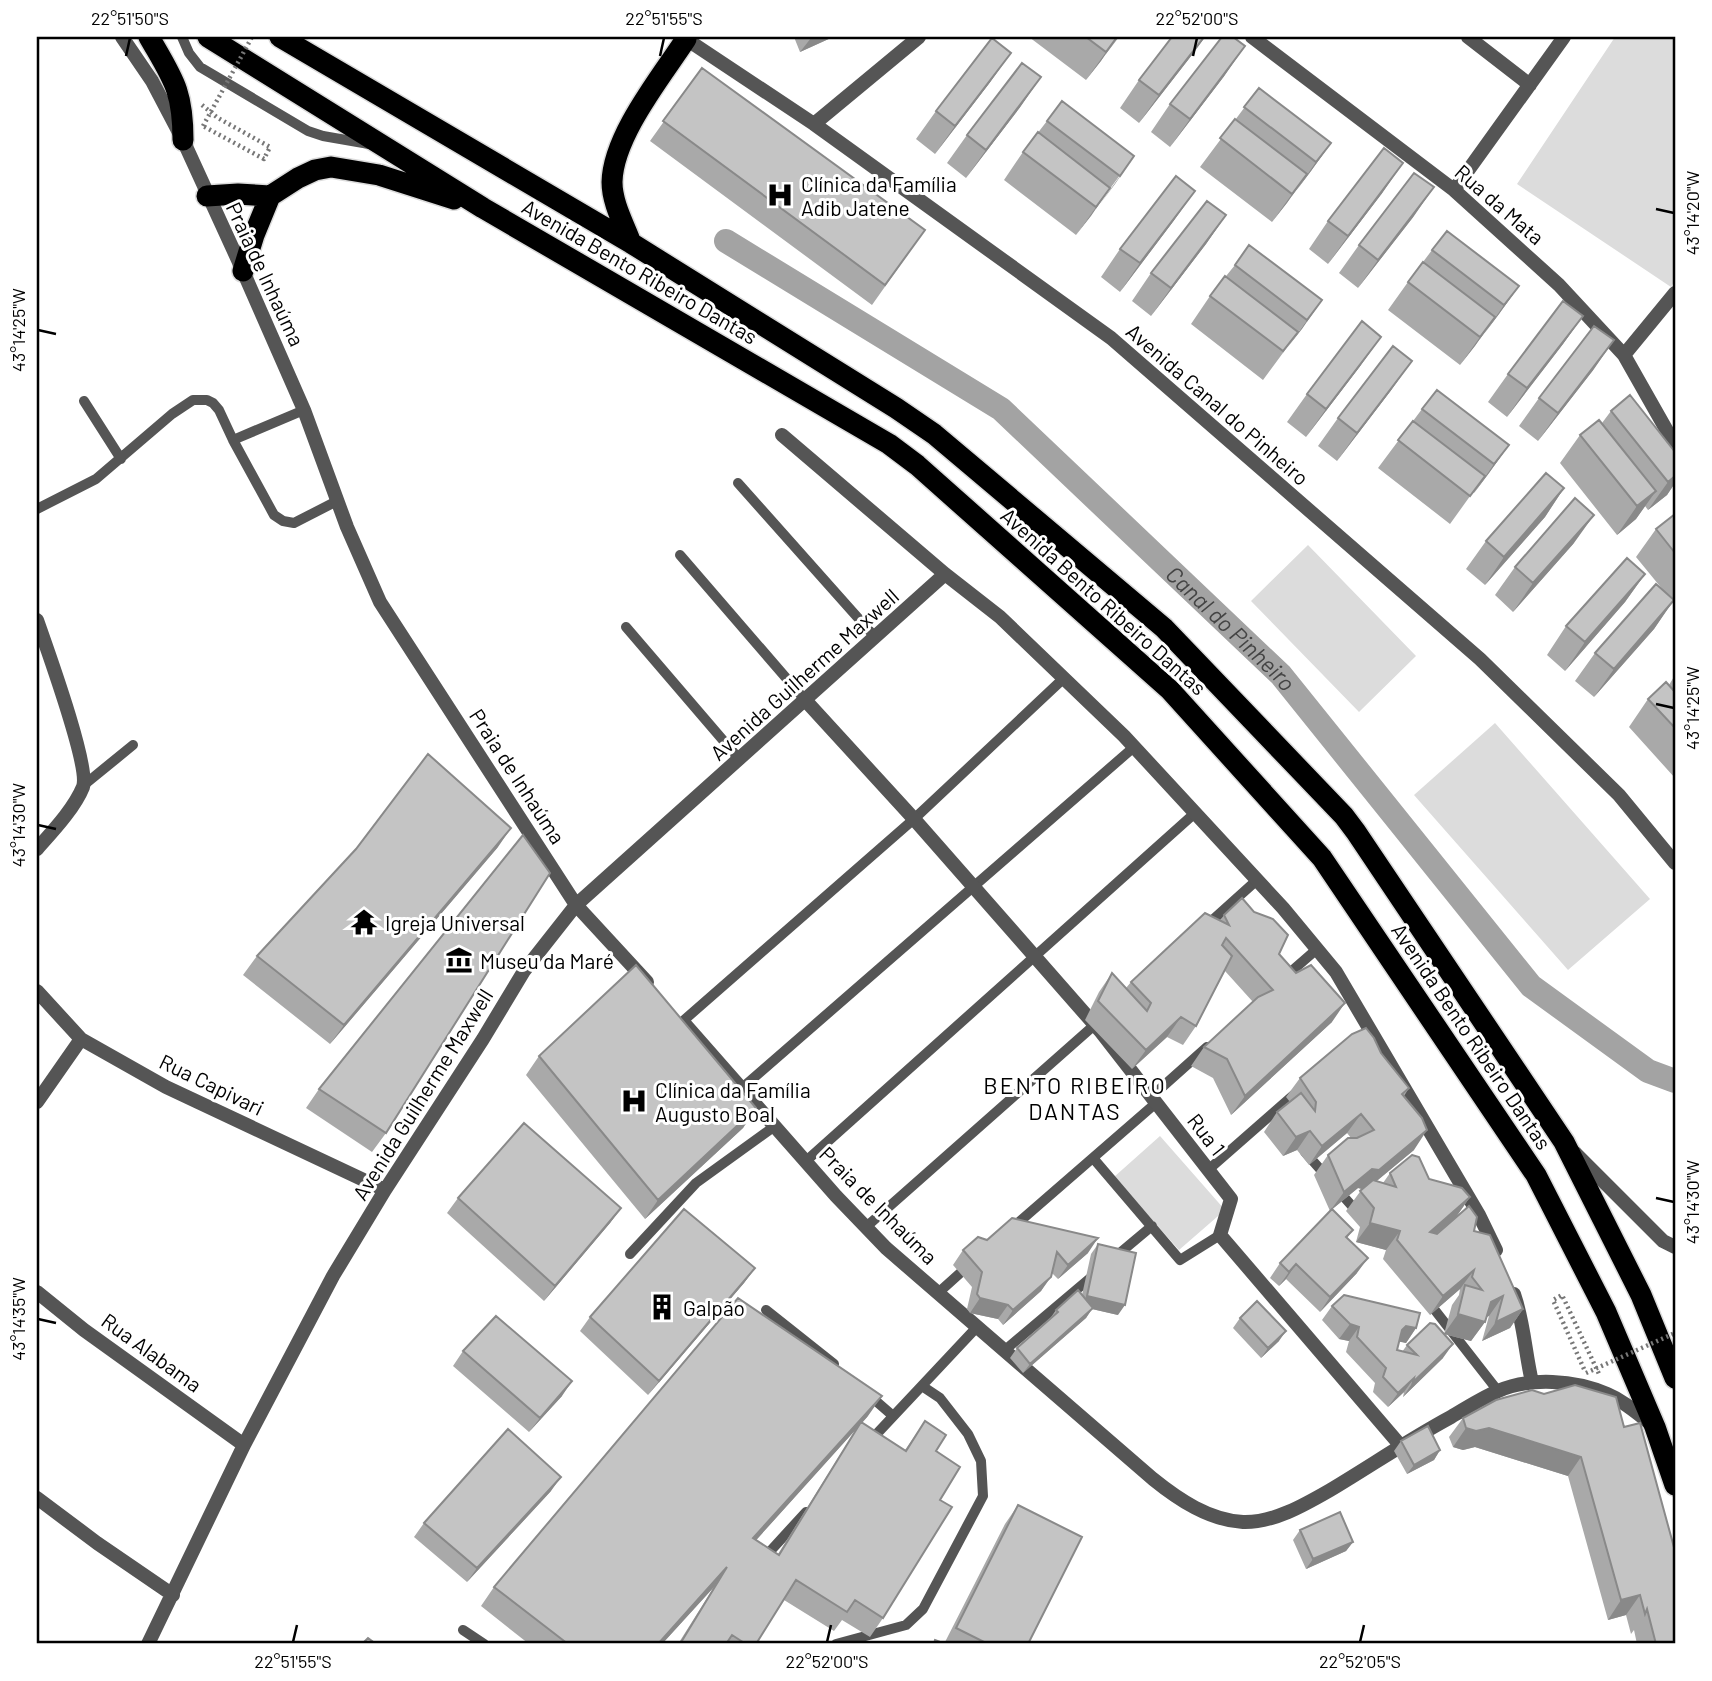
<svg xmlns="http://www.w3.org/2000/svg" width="1712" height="1681" viewBox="0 0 1712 1681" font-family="Barlow,sans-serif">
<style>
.green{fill:#dcdcdc}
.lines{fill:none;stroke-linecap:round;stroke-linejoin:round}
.canal{stroke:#a3a3a3;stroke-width:24}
.motorway-casing{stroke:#dbdbdb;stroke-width:24}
.path{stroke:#777;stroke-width:4.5;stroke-dasharray:2 3.5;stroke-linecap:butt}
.service{stroke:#555;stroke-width:10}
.minor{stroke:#555;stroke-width:14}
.tertiary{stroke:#555;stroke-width:14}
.motorway{stroke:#000;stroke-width:21}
.path-bridge{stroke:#777;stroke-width:4.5;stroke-dasharray:2 3.5;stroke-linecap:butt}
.wall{fill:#a9a9a9;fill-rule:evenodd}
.shaded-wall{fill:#898989}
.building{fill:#c4c4c4;stroke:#898989;stroke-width:2}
.ticks{fill:none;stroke:#000;stroke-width:2.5}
.labels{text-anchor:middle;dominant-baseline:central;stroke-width:6;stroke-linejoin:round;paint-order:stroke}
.poi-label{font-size:21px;fill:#000;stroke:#fff;text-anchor:start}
.street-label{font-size:21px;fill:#000;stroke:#fff}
.water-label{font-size:23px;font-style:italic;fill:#444;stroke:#fff}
.neighbourhood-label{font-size:23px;letter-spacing:2px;fill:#000;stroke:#fff}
.neatline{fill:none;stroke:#000;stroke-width:2.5}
.ticks-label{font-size:18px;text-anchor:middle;fill:#000}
</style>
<rect width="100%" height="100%" fill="#fff"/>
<path class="green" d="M1615 37H1675V280L1671 287 1517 184Z
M1308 545 1416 656 1359 712 1251 601Z
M1495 723 1650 899 1568 970 1414 795Z
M1160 1136 1225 1210 1179 1250 1114 1177Z"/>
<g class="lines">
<path class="canal" id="s1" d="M726 241 1001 409 1281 675 1531 986 1648 1071 1675 1081"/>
<g class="motorway-casing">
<path id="motorway" d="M149 37C173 79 183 90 183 140
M208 37 483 208 889 444 917 465 1170 690 1322 858 1536 1175 1606 1312 1655 1427 1675 1485
M280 37 631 243 896 408 934 434 1164 628 1344 816 1356 832 1564 1142 1641 1295 1675 1378
M207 196 238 194 270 196 298 178 315 170 331 167 379 175 454 199
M631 243C624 224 612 203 612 182 613 136 661 77 686 39
M243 271 254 235 270 196"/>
</g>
<path class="path" d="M202 105 218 118 270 147 264 159 203 126
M1584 1369 1553 1300 1562 1295 1599 1374"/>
<path class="service" d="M182 37 189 53 200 67 308 131 323 136 369 144
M84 401 121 459
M304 410 233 440 274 515 283 521 294 523 337 501
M738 483 875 637
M37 509 96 479 172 414 193 400H207L213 403 219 410 233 440
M680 555 806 701
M626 627 740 760
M84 785 133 745
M1207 925 1257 880
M1286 976 1317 949
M683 1021 914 819 1064 678
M742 1088 1134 747
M1151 1097 1207 1047
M1305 1152 1327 1177
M1093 1158 1180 1260 1220 1235
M806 1161 1195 813
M1208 1170 1297 1092
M1337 1189 1359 1214
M866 1227 1099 1021
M1011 1229 1156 1103
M630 1254 696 1183 775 1126
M1115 1257 1152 1226
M938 1293 968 1266
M1427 1300 1498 1391
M766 1310 834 1364
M1005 1350 1095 1274
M869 1395 892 1415
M870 1441 977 1327
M764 1558 806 1512
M463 1630 484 1644
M836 1644 906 1625 923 1609 983 1496 981 1461 968 1434 940 1398 922 1386"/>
<path class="minor" d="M122 37 152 81 183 140 243 271 304 410 347 527 380 602 576 905 647 982
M1252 37 1454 190 1559 285 1624 355 1675 445
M1468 37 1530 85
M1454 190 1564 37
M1624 355 1675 293
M782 435 945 574 1000 617 1124 736 1283 908 1336 972 1479 1215 1496 1250
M37 620C46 646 90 767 83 787 74 809 52 832 37 849
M806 701 914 819 1101 1032 1231 1199 1220 1235 1400 1445
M37 991 81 1039 166 1087 385 1190
M684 1023 836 1196 886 1248 1153 1479C1179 1500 1209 1520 1243 1522 1274 1523 1306 1504 1332 1489 1372 1465 1410 1439 1451 1417 1466 1408 1482 1398 1498 1391 1530 1377 1575 1380 1607 1394 1624 1401 1637 1413 1651 1424
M37 1102 81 1039
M37 1292 84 1330 244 1445
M1514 1294C1524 1323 1525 1352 1532 1382
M37 1498 97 1543 173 1595
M148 1644 244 1445 333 1276 385 1190 483 1039 524 971 576 905 945 574"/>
<path class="tertiary" d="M683 37 814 124 1111 338 1480 659 1619 795 1675 863
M814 124 919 37
M1575 1153 1663 1241 1675 1247"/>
<use href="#motorway" class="motorway"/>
<path class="path-bridge" d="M203 126 252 37
M1586 1373 1675 1333"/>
</g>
<path class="wall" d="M794 37H833L800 52Z
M1029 37H1119L1086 80Z
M1195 51 1139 123 1120 108 1139 80Z
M702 68 925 230 872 305 650 141Z
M1225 75 1170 147 1151 132 1170 104Z
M991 81 935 154 916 139 936 111Z
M1259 88 1331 143 1311 171 1272 222 1200 167Z
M1021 106 966 178 947 163 967 135Z
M1047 121 1134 156 1076 235 1004 180 1023 152Z
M1383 192 1328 264 1309 249 1328 221Z
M1226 215 1206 244 1151 316 1132 301 1151 273Z
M1414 216 1358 288 1339 273 1359 245Z
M1175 219 1120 292 1101 277 1120 249Z
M1432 250 1519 286 1499 314 1460 365 1388 310 1408 282Z
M1235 265 1322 300 1263 380 1191 324 1210 296Z
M1583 316 1563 344 1507 417 1488 402 1508 374Z
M1361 365 1306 437 1287 422 1307 394Z
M1594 369 1538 441 1519 426 1539 398Z
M1392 389 1337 461 1318 446 1338 418Z
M1422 409 1509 445 1489 473 1474 493 1473 492 1450 524 1378 468Z
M1611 411 1675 452V483L1667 495 1648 510 1645 506 1636 519 1617 535 1560 463 1580 435 1602 423Z
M1564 488 1545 517 1485 585 1466 569 1486 541Z
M1675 514V606L1672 602 1654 629 1594 697 1575 681 1595 653 1663 590 1636 557 1656 529Z
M1574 543 1513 612 1495 595 1515 567Z
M1645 574 1625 602 1565 671 1547 655 1566 626Z
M1675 675V778L1629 727 1648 699 1669 685Z
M498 847 330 1044 243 975 257 956Z
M1224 915 1279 954 1332 1022 1231 1115 1213 1078 1191 1066 1204 1047 1253 1002 1225 971 1196 1026 1183 1045 1167 1037 1132 1069 1085 1020 1099 992 1112 973 1126 988 1131 982 1220 921Z
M1381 1053 1409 1088 1404 1096 1414 1150 1376 1181 1383 1183 1390 1173 1429 1179 1470 1197 1456 1217 1474 1231 1523 1309 1510 1328 1482 1341 1489 1316 1486 1317 1485 1322 1471 1341 1444 1334 1452 1305 1459 1295 1460 1289 1430 1315 1383 1259 1386 1250 1356 1242 1360 1227 1346 1211 1362 1189 1358 1188 1330 1211 1314 1175 1328 1155 1351 1138 1347 1133 1309 1165 1297 1150 1283 1156 1264 1132 1277 1112 1290 1102 1286 1097 1300 1078Z
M539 1056 756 1108 743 1128 645 1219 526 1075Z
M319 1089 386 1133 372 1152 306 1108Z
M458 1198 621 1208 610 1223 544 1301 447 1213Z
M1353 1230 1347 1238 1357 1273 1320 1312 1286 1279 1279 1286 1270 1278 1280 1263Z
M987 1240 1088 1253 1058 1279 1052 1273 1041 1291 1003 1325 998 1319 970 1313 967 1309 972 1287 953 1265 963 1250Z
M1098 1244 1118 1315 1092 1309 1086 1318 1023 1373 1010 1358 1017 1348 1049 1320 1056 1310 1082 1295 1091 1254Z
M755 1268 744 1283 648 1395 580 1331 590 1317Z
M1332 1306 1416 1328 1406 1343 1399 1341 1397 1350 1402 1352 1407 1345 1443 1358 1403 1397 1404 1392 1388 1407 1373 1392 1375 1383 1346 1352 1349 1341 1339 1339 1322 1320Z
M1240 1318 1279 1341 1261 1358 1233 1328Z
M463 1351 562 1396 529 1432 453 1366Z
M1575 1385 1675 1644H1637L1634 1630 1631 1634 1626 1615 1608 1620 1568 1476 1475 1447 1463 1450 1453 1447 1449 1437 1463 1418Z
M868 1416 862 1423 905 1450 925 1421 936 1451 940 1500 883 1618 870 1637 842 1620 834 1631 784 1600 756 1644H678L714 1587 662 1644H529L481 1606 494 1587ZM857 1428 778 1554 756 1540Z
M1401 1441 1440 1450 1434 1460 1407 1474 1394 1451Z
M551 1491 467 1582 414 1537 424 1523Z
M1018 1505 1028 1644H933L935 1640 944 1644 1005 1524Z
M1300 1530 1353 1542 1346 1551 1306 1569 1293 1540Z"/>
<path class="shaded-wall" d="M813 37H833L800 52 811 38Z
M1117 37 1101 61 1086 80 1106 52Z
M1204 37H1205L1195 51 1139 123 1159 95Z
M1245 46 1225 75 1170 147 1190 119Z
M1011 53 991 81 935 154 955 126Z
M1041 77 1021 106 966 178 986 150Z
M1331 143 1311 171 1296 191 1316 162Z
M1134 156 1115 184 1100 204 1120 176Z
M1403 163 1383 192 1328 264 1348 236Z
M1307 174 1287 203 1272 222 1292 194Z
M1434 187 1414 216 1358 288 1378 260Z
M1110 188 1091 216 1076 235 1096 207Z
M1195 191 1175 219 1120 292 1140 263Z
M1226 215 1206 244 1151 316 1171 288Z
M1519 286 1499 314 1484 334 1504 305Z
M1322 300 1302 329 1287 348 1307 320Z
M1583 316 1563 344 1507 417 1527 388Z
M1495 317 1475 346 1460 365 1480 337Z
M1381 337 1361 365 1306 437 1326 409Z
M1614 340 1594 369 1538 441 1558 413Z
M1412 361 1392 389 1337 461 1357 433Z
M1509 445 1489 473 1474 493 1494 464Z
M1675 476V483L1667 495 1648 510 1668 482Z
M1564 488 1545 517 1485 585 1504 557Z
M1656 491 1636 519 1617 535 1637 506Z
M1594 515 1574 543 1513 612 1533 583Z
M1645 574 1625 602 1565 671 1585 642Z
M1674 600 1654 629 1594 697 1614 669Z
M511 828 498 847 330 1044 344 1025Z
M1345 1003 1332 1022 1231 1115 1245 1096Z
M1181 1017 1167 1037 1132 1069 1146 1050Z
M756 1108 743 1128 645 1219 658 1200Z
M1361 1114 1347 1133 1309 1165 1322 1146Z
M1427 1130 1414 1150 1366 1190 1358 1188 1330 1211 1344 1192 1372 1169Z
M1310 1131 1297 1150 1283 1156 1296 1137Z
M1470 1197 1456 1217 1416 1251 1430 1232Z
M621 1208 610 1223 544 1301 555 1286Z
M1370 1223 1400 1231 1386 1250 1356 1242Z
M1098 1238 1088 1253 1058 1279 1068 1265Z
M1368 1258 1357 1273 1320 1312 1330 1297Z
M1296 1264 1286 1279 1279 1286 1289 1272Z
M755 1268 744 1283 648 1395 659 1381Z
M1474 1270 1460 1289 1430 1315 1443 1296Z
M1051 1277 1041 1291 1003 1325 1013 1310Z
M1087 1296 1125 1305 1118 1315 1092 1309 1086 1318 1023 1373 1030 1364 1080 1306Z
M1503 1296 1489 1316 1479 1320 1485 1322 1471 1341 1444 1334 1458 1314 1491 1302Z
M980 1298 1008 1305 998 1319 970 1313Z
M1523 1309 1510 1328 1482 1341 1496 1322Z
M1350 1324 1359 1327 1349 1341 1339 1339Z
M1406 1326 1416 1328 1406 1343 1396 1341 1402 1330Z
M1286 1331 1279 1341 1261 1358 1268 1348Z
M1453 1344 1443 1358 1403 1397 1413 1382Z
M1414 1378 1404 1392 1388 1407 1398 1393Z
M572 1381 562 1396 529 1432 540 1418Z
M882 1396 868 1416 740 1558 753 1538Z
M1466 1428H1489L1581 1457 1568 1476 1475 1447 1463 1450 1453 1447Z
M1440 1450 1434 1460 1407 1474 1414 1465Z
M561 1477 551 1491 467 1582 477 1568Z
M1353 1542 1346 1551 1306 1569 1313 1559Z
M727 1567 714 1587 662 1644H658Z
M1640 1595 1626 1615 1608 1620 1621 1600Z"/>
<path class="building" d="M1086 37H1117L1106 52Z
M1172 37H1204L1159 95 1139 80Z
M1222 37H1233L1245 46 1190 119 1170 104Z
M992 38 1011 53 955 126 936 111Z
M1022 63 1041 77 986 150 967 135Z
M702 68 925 230 885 285 663 121Z
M1259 88 1331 143 1316 162 1244 107Z
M1062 101 1134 156 1120 176 1047 121Z
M1235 119 1307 174 1292 194 1220 138Z
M1038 132 1110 188 1096 207 1023 152Z
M1384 148 1403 163 1348 236 1328 221Z
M1414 173 1434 187 1378 260 1359 245Z
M1176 176 1195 191 1140 263 1120 249Z
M1207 201 1226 215 1171 288 1151 273Z
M1447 231 1519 286 1504 305 1432 250Z
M1249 245 1322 300 1307 320 1235 265Z
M1423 262 1495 317 1480 337 1408 282Z
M1225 276 1298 332 1283 351 1210 296Z
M1563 301 1583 316 1527 388 1508 374Z
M1362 321 1381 337 1326 409 1307 394Z
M1594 326 1614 340 1558 413 1539 398Z
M1393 346 1412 361 1357 433 1338 418Z
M1437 390 1509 445 1494 464 1422 409Z
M1630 395 1675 452V476L1668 482 1611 411Z
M1599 420 1656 491 1637 506 1580 435Z
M1413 421 1485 476 1470 496 1398 440Z
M1546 473 1564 488 1504 557 1486 541Z
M1575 498 1594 515 1533 583 1515 567Z
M1675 514V553L1656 529Z
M1627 558 1645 574 1585 642 1566 626Z
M1656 584 1674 600 1614 669 1595 653Z
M1666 682 1675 692V728L1648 699Z
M428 754 511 828 344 1025 257 956 356 849Z
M523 835 550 873 386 1133 319 1089Z
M1242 898 1254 912 1273 919 1288 935 1279 954 1296 973 1311 965 1345 1003 1245 1096 1227 1059 1204 1047 1258 997 1273 990 1226 938 1222 945 1232 956 1196 1026 1181 1017 1146 1050 1098 1001 1112 973 1147 1011 1151 1003 1131 982 1205 913 1229 925 1224 915Z
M636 965 756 1108 658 1200 539 1056Z
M1366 1028 1374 1038 1381 1053 1409 1088 1402 1094 1422 1118 1427 1130 1379 1170 1372 1169 1344 1192 1328 1155 1348 1138H1357L1374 1130 1361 1114 1322 1146 1310 1131 1296 1137 1277 1112 1301 1093 1315 1111 1316 1102 1300 1078 1352 1034Z
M524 1123 621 1208 555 1286 458 1198Z
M1412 1155 1419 1157 1429 1179 1462 1188 1470 1197 1430 1232 1437 1234 1469 1206 1477 1217 1474 1231 1490 1235 1523 1309 1496 1322 1503 1296 1491 1302 1485 1322 1458 1314 1465 1285 1482 1290 1472 1277 1474 1270 1443 1296 1397 1240 1400 1231 1370 1223 1374 1208 1360 1191 1373 1180 1396 1187 1390 1173Z
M684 1209 755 1268 659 1381 590 1317Z
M1332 1209 1353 1230 1346 1237 1368 1258 1330 1297 1296 1264 1289 1272 1280 1263Z
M1012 1218 1098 1238 1068 1265 1057 1252 1051 1277 1013 1310 1008 1305 980 1298 977 1294 982 1272 963 1250 978 1237 987 1240Z
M1098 1244 1136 1253 1125 1305 1087 1296Z
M1078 1290 1093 1308 1030 1364 1017 1348 1058 1312 1056 1310Z
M1344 1295 1420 1313 1416 1328 1406 1326 1402 1330 1397 1350 1417 1355 1407 1345 1430 1323 1435 1324 1453 1344 1413 1382 1414 1378 1398 1393 1383 1377 1386 1368 1357 1337 1359 1327 1350 1324 1332 1306Z
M738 1298 882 1396 753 1538 779 1555 861 1422 906 1451 925 1421 946 1435 936 1451 960 1467 940 1500 952 1507 883 1618 855 1600 847 1612 796 1580 756 1644H746L732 1635 726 1644H680L727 1567 658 1644H568L494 1587Z
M1257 1301 1286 1331 1268 1348 1240 1318Z
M496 1316 572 1381 540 1418 463 1351Z
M1575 1385 1616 1397 1624 1427 1640 1423 1675 1551V1644H1656L1647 1609 1645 1614 1640 1595 1621 1600 1581 1457 1489 1428 1476 1431 1466 1428 1463 1418 1496 1400 1532 1390 1544 1394Z
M1428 1426 1440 1450 1414 1465 1401 1441Z
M508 1429 561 1477 477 1568 424 1523Z
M1018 1505 1082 1537 1028 1644H988L956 1628Z
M1340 1512 1353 1542 1313 1559 1300 1530Z
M368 1638 376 1644H362Z
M935 1640 945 1644H934Z"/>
<path class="ticks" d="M126 56 130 38M660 56 664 38M1193 56 1197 38M1656 209 1674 213M38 330 56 334M1656 704 1674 708M38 825 56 829M1656 1198 1674 1202M38 1319 56 1323M293 1642 297 1625M827 1642 831 1625M1360 1642 1364 1625"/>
<defs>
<g id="hospital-bare" transform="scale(2.1)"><path d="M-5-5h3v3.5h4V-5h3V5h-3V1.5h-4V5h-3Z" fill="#000" stroke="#fff" stroke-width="2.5" paint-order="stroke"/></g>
<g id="temple-bare" transform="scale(2.1)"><path d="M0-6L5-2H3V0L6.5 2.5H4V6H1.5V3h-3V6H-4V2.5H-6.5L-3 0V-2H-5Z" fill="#000" stroke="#fff" stroke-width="2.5" paint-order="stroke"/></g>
<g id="museum-bare" transform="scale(2.1)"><path d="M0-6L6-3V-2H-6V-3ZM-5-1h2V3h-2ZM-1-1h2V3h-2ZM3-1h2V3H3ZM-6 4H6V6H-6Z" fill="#000" stroke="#fff" stroke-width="2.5" paint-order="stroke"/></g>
<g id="building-bare" transform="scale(2.1)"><path d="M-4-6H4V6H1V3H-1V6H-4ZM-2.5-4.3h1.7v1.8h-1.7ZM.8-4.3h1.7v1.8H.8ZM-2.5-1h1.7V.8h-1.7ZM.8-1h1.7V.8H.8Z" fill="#000" stroke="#fff" stroke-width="2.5" paint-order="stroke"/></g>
</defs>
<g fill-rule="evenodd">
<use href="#hospital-bare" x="780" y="195"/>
<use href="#temple-bare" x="364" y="922"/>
<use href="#museum-bare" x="459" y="960"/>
<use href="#hospital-bare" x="634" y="1101"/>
<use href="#building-bare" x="662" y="1307"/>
</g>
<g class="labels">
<g class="poi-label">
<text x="801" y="183">Clínica da Família<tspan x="801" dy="24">Adib Jatene</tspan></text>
<text x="385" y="922">Igreja Universal</text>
<text x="480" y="960">Museu da Maré</text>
<text x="655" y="1089">Clínica da Família<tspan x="655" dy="24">Augusto Boal</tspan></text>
<text x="683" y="1307">Galpão</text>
</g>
<g class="street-label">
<text transform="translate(1500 204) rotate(41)">Rua da Mata</text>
<text transform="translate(640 271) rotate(30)">Avenida Bento Ribeiro Dantas</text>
<text transform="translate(266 274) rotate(65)">Praia de Inhaúma</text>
<text transform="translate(1218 404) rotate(41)">Avenida Canal do Pinheiro</text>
<text transform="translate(1104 601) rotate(42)">Avenida Bento Ribeiro Dantas</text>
<text transform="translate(804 674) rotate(-42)">Avenida Guilherme Maxwell</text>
<text transform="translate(518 776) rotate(57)">Praia de Inhaúma</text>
<text transform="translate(1472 1036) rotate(56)">Avenida Bento Ribeiro Dantas</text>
<text transform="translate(212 1084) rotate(26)">Rua Capivari</text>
<text transform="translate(422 1094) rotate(-58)">Avenida Guilherme Maxwell</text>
<text transform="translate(1207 1134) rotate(52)">Rua 1</text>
<text transform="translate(879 1205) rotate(45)">Praia de Inhaúma</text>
<text transform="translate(152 1352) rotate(36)">Rua Alabama</text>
</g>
<g class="water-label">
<text stroke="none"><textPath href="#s1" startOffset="640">Canal do Pinheiro</textPath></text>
</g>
<g class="neighbourhood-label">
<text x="1075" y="1085">BENTO RIBEIRO<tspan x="1075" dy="26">DANTAS</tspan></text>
</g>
</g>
<rect width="1712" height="1681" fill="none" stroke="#ffffff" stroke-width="77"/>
<rect x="38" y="38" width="1636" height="1604" class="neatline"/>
<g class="ticks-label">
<text x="130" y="25">22°51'50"S</text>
<text x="664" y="25">22°51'55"S</text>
<text x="1197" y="25">22°52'00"S</text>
<text transform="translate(1693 213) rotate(-90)" y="6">43°14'20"W</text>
<text transform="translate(19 330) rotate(-90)" y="6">43°14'25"W</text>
<text transform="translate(1693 708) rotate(-90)" y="6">43°14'25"W</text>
<text transform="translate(19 825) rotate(-90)" y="6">43°14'30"W</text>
<text transform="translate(1693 1202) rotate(-90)" y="6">43°14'30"W</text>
<text transform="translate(19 1319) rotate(-90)" y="6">43°14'35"W</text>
<text x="293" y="1668">22°51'55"S</text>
<text x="827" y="1668">22°52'00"S</text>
<text x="1360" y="1668">22°52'05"S</text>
</g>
</svg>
